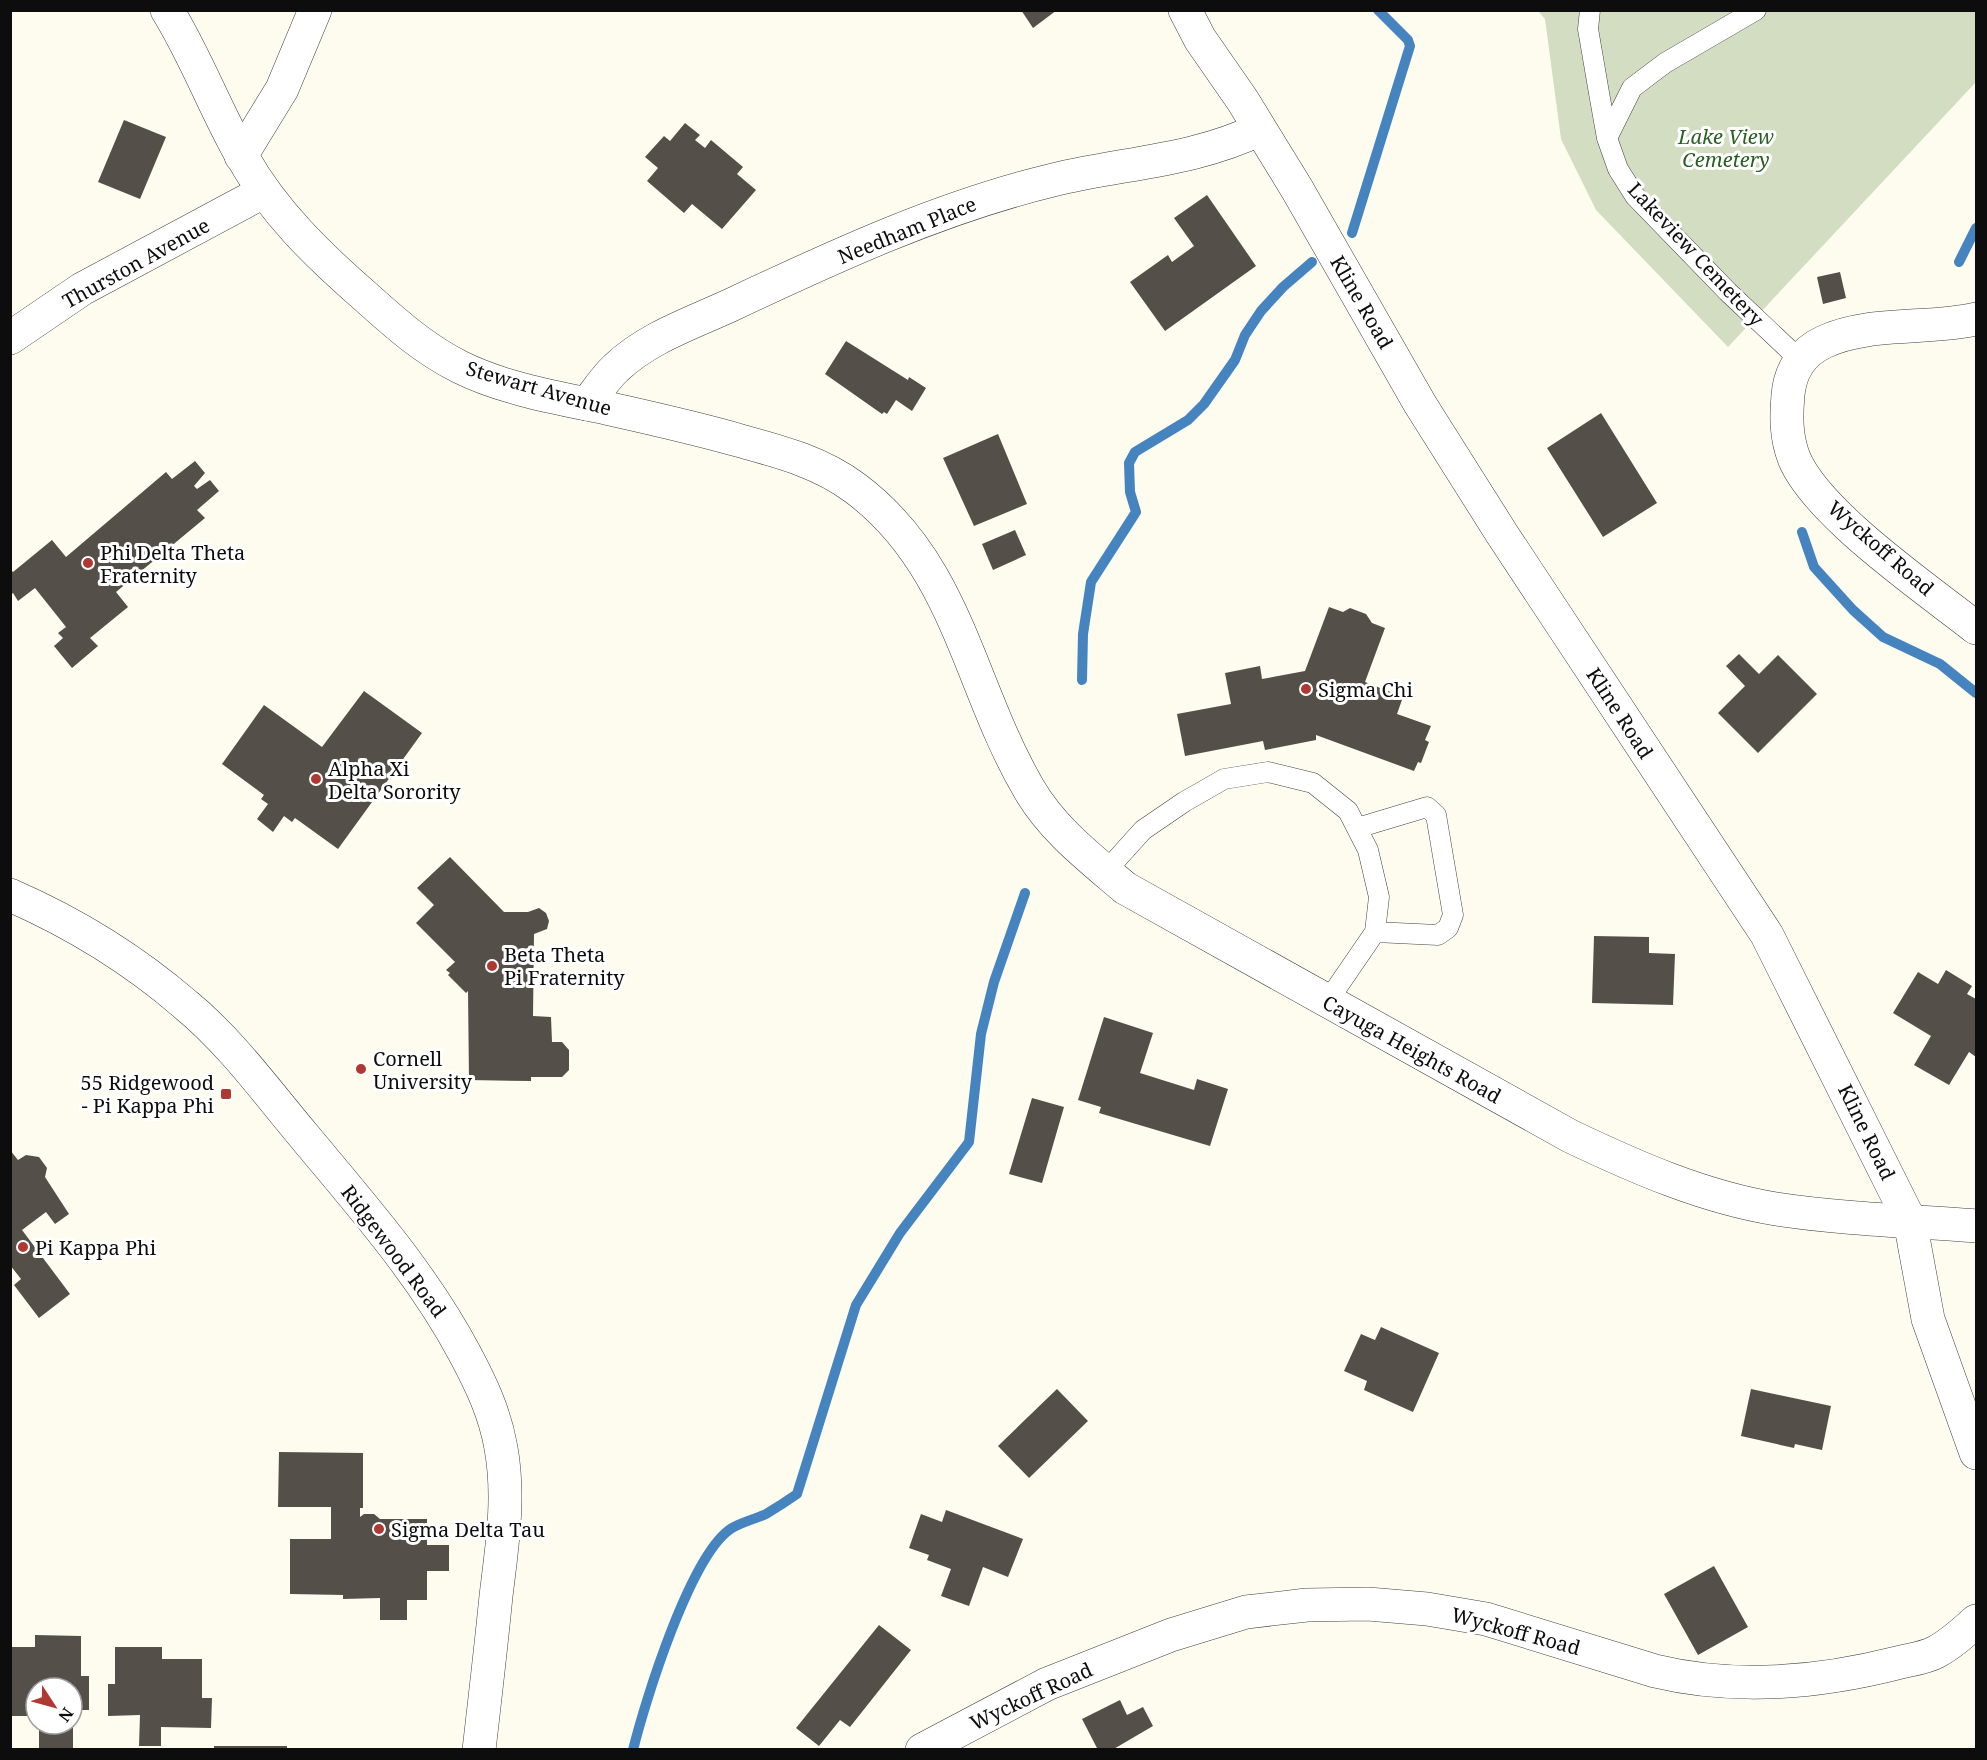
<svg xmlns="http://www.w3.org/2000/svg" width="1987" height="1760" viewBox="0 0 1987 1760" font-family="'Noto Serif',serif">
<style>
.cemetery{fill:#d2ddc2}
.lines{fill:none;stroke-linecap:round;stroke-linejoin:round}
.stream{stroke:#4684c0;stroke-width:10}
.building{fill:#554f4a}
.service-casing{stroke:#404040;stroke-width:21}
.minor-casing{stroke:#404040;stroke-width:34}
.tertiary-casing{stroke:#404040;stroke-width:34}
.service{stroke:#fff;stroke-width:20}
.minor{stroke:#fff;stroke-width:33}
.tertiary{stroke:#fff;stroke-width:33}
.poi-dot{fill:#b03832;stroke:#fff;stroke-width:2}
.labels{text-anchor:middle;dominant-baseline:central;stroke-width:6;stroke-linejoin:round;paint-order:stroke}
.park-label{font-size:20px;font-style:italic;fill:#2a5e24;stroke:#fff}
.street-label{font-size:20px;fill:#0d0d0d;stroke:#fff}
.poi-label{font-size:20px;fill:#0d0d0d;stroke:#fff;text-anchor:start}
</style>
<rect width="100%" height="100%" fill="#fdfcef"/>
<path class="cemetery" d="M1538 11H1976V82L1728 347 1596 210 1561 139 1545 19Z"/>
<g class="lines">
<path class="stream" d="M1352 233 1410 46 1408 40 1378 10
M1959 262 1976 228
M1802 532 1814 567 1853 610 1883 637 1940 664 1976 693
M1082 680 1083 634 1091 582 1136 512 1130 492 1129 463 1135 452 1188 420 1204 404 1235 360 1245 335 1261 311 1283 287 1312 262
M633 1750C645 1701 691 1553 732 1528 742 1522 755 1519 766 1514 776 1508 787 1501 797 1494L856 1305 900 1233 969 1142 981 1034 994 982 1025 893"/>
</g>
<path class="building" d="M1021 10H1057L1033 28Z
M124 120 166 137 140 199 98 182Z
M685 123 700 135 695 140 705 148 711 140 743 167 737 174 756 190 722 229 692 204 684 213 647 181 658 168 645 157 664 136 670 141Z
M1207 195 1256 266 1165 331 1130 282 1168 255 1172 262 1194 246 1174 218Z
M1840 272 1846 298 1823 304 1817 277Z
M846 341 908 380 909 377 926 388 912 411 896 400 887 414 884 412 882 414 825 374Z
M1601 413 1657 503 1603 537 1547 448Z
M998 434 1027 504 974 526 943 458Z
M195 461 205 473 194 486 197 489 210 480 219 491 197 510 205 518 116 592 128 607 90 638 98 646 72 668 54 646 63 638 58 633 66 627 35 588 18 601 13 593 10 595V569L13 572 52 540 66 557 166 472 172 479Z
M1015 530 1026 555 993 570 982 544Z
M1329 607 1343 612 1350 608 1366 614 1372 623 1385 628 1365 682 1403 697 1397 714 1431 726 1425 740 1429 742 1421 763 1418 762 1414 771 1316 735V740L1265 750 1263 741 1185 756 1177 714 1231 704 1225 673 1260 666 1262 679 1305 671Z
M1739 654 1759 674 1778 655 1817 694 1758 753 1718 713 1745 686 1726 666Z
M364 691 422 733 338 849 295 818 292 822 284 816 273 832 257 819 268 804 261 799 264 795 222 764 264 705 322 747Z
M450 857 504 912H528L539 908 546 913 549 921 547 929 534 934 533 1016 551 1017 552 1042H562L569 1050V1070L562 1077H531V1081L469 1080 468 991 466 993 448 975 450 973 446 970 455 962 416 923 434 905 417 888Z
M1594 936 1649 937V953L1675 954 1673 1005 1592 1003Z
M1946 970 1972 986 1967 994 1976 999V1057L1969 1052 1949 1085 1914 1065 1931 1036 1893 1013 1918 972 1938 984Z
M1104 1017 1153 1033 1140 1073 1194 1090 1197 1079 1228 1089 1210 1146 1099 1113 1101 1107 1078 1100Z
M1032 1098 1064 1107 1042 1183 1009 1174Z
M10 1150 18 1160 26 1155 39 1157 47 1168 45 1177 69 1214 55 1224 46 1212 22 1230 70 1294 39 1318 14 1285 21 1279 10 1265Z
M1381 1327 1439 1353 1413 1412 1364 1390 1367 1381 1344 1371 1361 1334 1375 1340Z
M1057 1389 1088 1421 1029 1478 998 1446Z
M1751 1389 1831 1406 1822 1450 1795 1444 1794 1448 1741 1436Z
M279 1452 363 1453V1508H360V1517L364 1514H374L380 1519H427V1545H449V1571H427V1600H407V1620H380V1598L343 1599V1595L290 1594V1539H331V1507H278Z
M946 1510 1023 1539 1008 1577 983 1567 969 1606 941 1596 951 1569 927 1560 929 1555 909 1548 921 1514 942 1522Z
M1714 1566 1748 1627 1698 1655 1664 1594Z
M879 1625 911 1650 850 1727 840 1720 819 1746 796 1728Z
M35 1635 81 1636V1676H89V1710H72V1688H36V1716H10V1647H35Z
M115 1647H162V1659H202V1698H212L211 1728 161 1727V1746H139L140 1715 108 1716V1684H115Z
M1120 1700 1127 1715 1143 1707 1153 1726 1112 1750H1098L1082 1719Z
M39 1724H73V1750H39Z
M214 1746H287V1750H214Z"/>
<g class="lines">
<g class="service-casing">
<path id="service" d="M1590 10 1588 29 1599 93 1607 138 1618 169 1635 196 1728 292 1800 360
M1607 138 1632 88 1665 63 1756 10
M1357 828 1427 807 1436 815 1453 915 1448 928 1438 935 1375 932
M1106 871 1143 830 1184 802 1224 779 1268 772 1313 783 1348 811 1368 850 1379 897 1375 932 1327 1002"/>
</g>
<g class="minor-casing">
<path id="minor" d="M1185 10 1200 39 1243 101 1297 189 1420 404 1502 534 1767 935 1910 1221 1928 1319 1976 1453
M241 156 282 89 315 10
M1976 319C1928 330 1868 321 1824 342 1802 352 1790 371 1788 395 1786 417 1786 437 1794 458 1817 514 1927 589 1976 628
M587 404C596 392 605 378 616 368 647 338 692 323 731 305 835 256 941 207 1053 180 1122 163 1195 161 1260 129
M10 895C74 923 134 960 186 1005 231 1042 266 1091 304 1136 362 1206 422 1273 465 1354 481 1384 495 1413 501 1448 510 1498 502 1546 496 1596 491 1647 485 1698 479 1750
M922 1750 1047 1684 1171 1635 1246 1612 1307 1605 1368 1604 1427 1609 1486 1619 1655 1671C1734 1690 1818 1683 1897 1663 1909 1660 1925 1658 1936 1652 1951 1644 1964 1632 1976 1621"/>
</g>
<g class="tertiary-casing">
<path id="tertiary" d="M167 10C197 58 215 110 243 158 274 213 319 256 366 297 396 324 424 349 460 367 504 389 558 398 606 408 651 418 696 428 741 441 781 452 820 462 855 488 958 565 968 685 1029 789 1053 830 1090 858 1125 888L1570 1136C1635 1167 1703 1197 1776 1209 1842 1219 1910 1221 1976 1226
M10 338 82 289 263 192"/>
</g>
<use href="#service" class="service"/>
<use href="#minor" class="minor"/>
<use href="#tertiary" class="tertiary"/>
</g>
<g class="poi-dot">
<circle cx="88" cy="563" r="6"/>
<circle cx="1306" cy="689" r="6"/>
<circle cx="316" cy="779" r="6"/>
<circle cx="492" cy="966" r="6"/>
<circle cx="361" cy="1069" r="6"/>
<rect x="220" y="1088" width="12" height="12" rx="3"/>
<circle cx="23" cy="1247" r="6"/>
<circle cx="379" cy="1529" r="6"/>
</g>
<g class="labels">
<g class="park-label">
<text x="1726" y="136">Lake View<tspan x="1726" dy="23">Cemetery</tspan></text>
</g>
<g class="street-label">
<text transform="translate(907 230) rotate(-22)">Needham Place</text>
<text transform="translate(1696 254) rotate(47)">Lakeview Cemetery</text>
<text transform="translate(136 263) rotate(-29)">Thurston Avenue</text>
<text transform="translate(1362 302) rotate(60)">Kline Road</text>
<text transform="translate(539 388) rotate(16)">Stewart Avenue</text>
<text transform="translate(1881 548) rotate(41)">Wyckoff Road</text>
<text transform="translate(1620 713) rotate(57)">Kline Road</text>
<text transform="translate(1412 1049) rotate(29)">Cayuga Heights Road</text>
<text transform="translate(1867 1132) rotate(64)">Kline Road</text>
<text transform="translate(394 1251) rotate(53)">Ridgewood Road</text>
<text transform="translate(1516 1631) rotate(15)">Wyckoff Road</text>
<text transform="translate(1031 1696) rotate(-25)">Wyckoff Road</text>
</g>
<g class="poi-label">
<text x="100" y="552">Phi Delta Theta<tspan x="100" dy="23">Fraternity</tspan></text>
<text x="1318" y="689">Sigma Chi</text>
<text x="328" y="768">Alpha Xi<tspan x="328" dy="23">Delta Sorority</tspan></text>
<text x="504" y="954">Beta Theta<tspan x="504" dy="23">Pi Fraternity</tspan></text>
<text x="373" y="1058">Cornell<tspan x="373" dy="23">University</tspan></text>
<text x="214" y="1082" text-anchor="end">55 Ridgewood<tspan x="214" dy="23">- Pi Kappa Phi</tspan></text>
<text x="35" y="1247">Pi Kappa Phi</text>
<text x="391" y="1529">Sigma Delta Tau</text>
</g>
</g>
<rect width="1987" height="1760" fill="none" stroke="#0d0d0d" stroke-width="24"/>
<g transform="translate(54 1706) rotate(126)"><circle r="28" fill="#ffffff" stroke="#9e9e9e" stroke-width="1.5"/>
<path d="M0-4.5L10 22L0 15L-10 22Z" fill="#b03832"/>
<text y="-9" font-size="16" font-weight="bold" text-anchor="middle" fill="#0d0d0d">N</text>
</g>
</svg>
